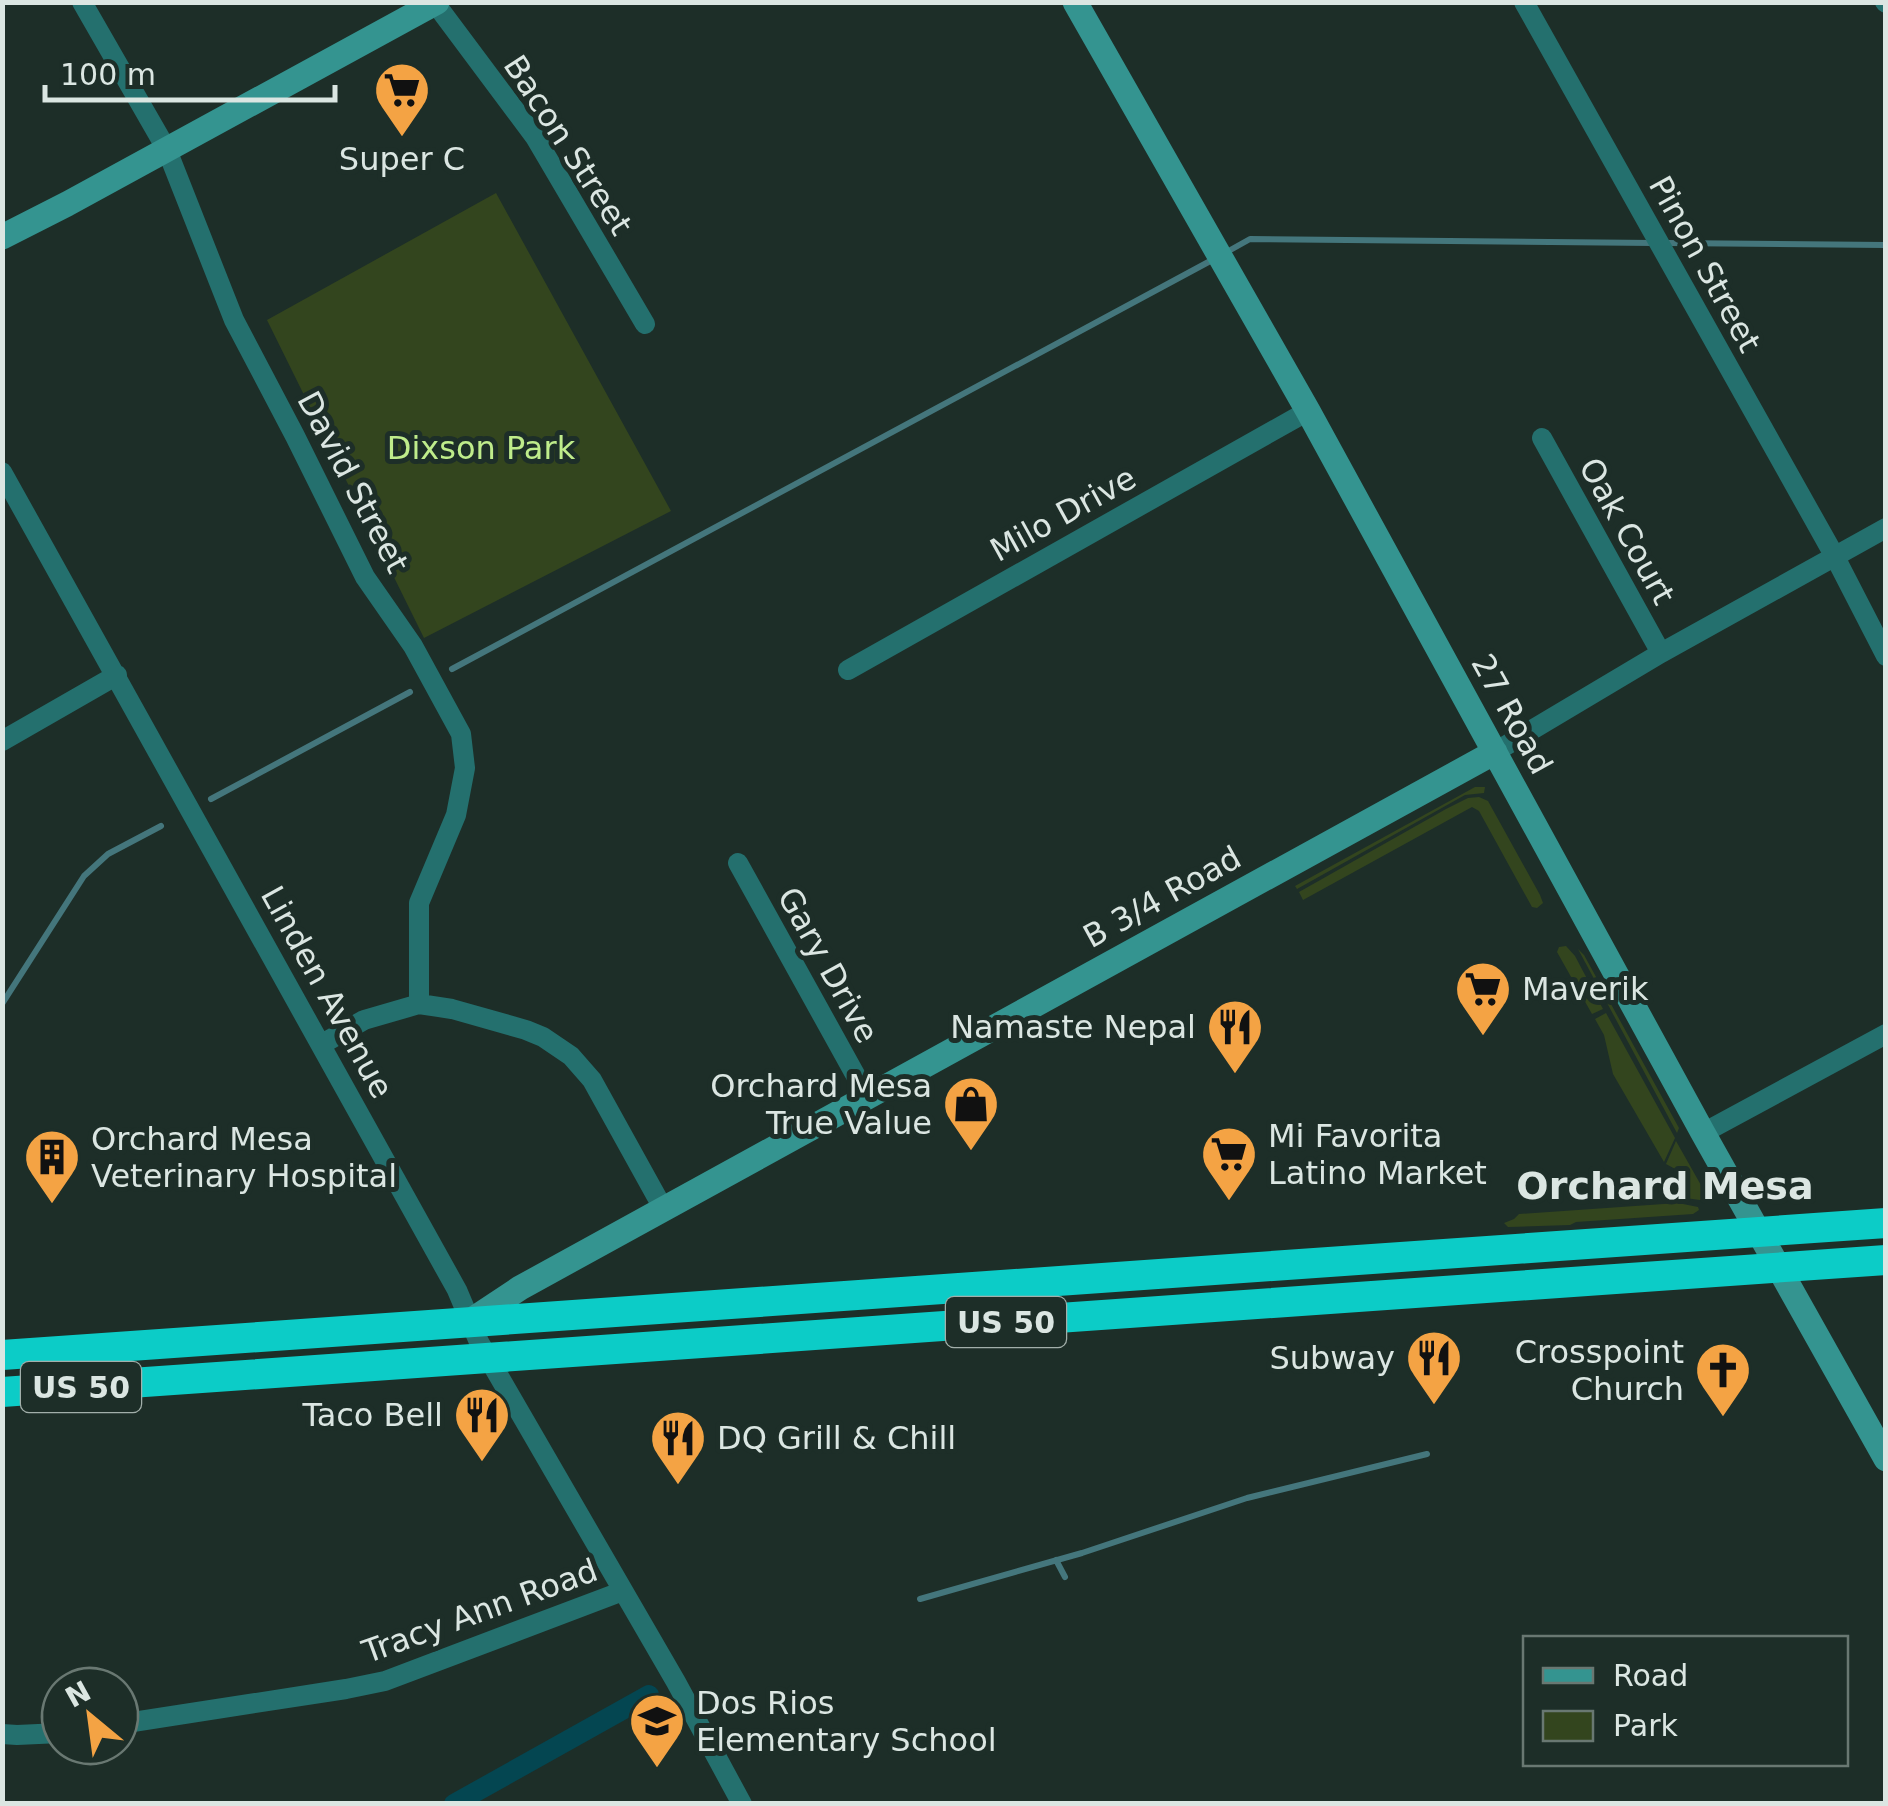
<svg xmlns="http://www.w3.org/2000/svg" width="1888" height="1806" viewBox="0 0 1888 1806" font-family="'DejaVu Sans',sans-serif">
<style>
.green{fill:#33451e}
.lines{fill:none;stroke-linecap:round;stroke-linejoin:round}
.stream{stroke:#44767c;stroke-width:6}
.canal{stroke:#044651;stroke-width:20}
.street{stroke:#24706e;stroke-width:20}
.secondary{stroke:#349490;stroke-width:25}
.highway{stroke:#0cccc7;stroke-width:30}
.labels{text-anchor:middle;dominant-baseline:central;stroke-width:10;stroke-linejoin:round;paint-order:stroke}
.shield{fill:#1d2e28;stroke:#a2afaa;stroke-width:2.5}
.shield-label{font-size:30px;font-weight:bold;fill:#dbe6e2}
.street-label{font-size:32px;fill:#dbe6e2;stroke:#1d2e28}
.poi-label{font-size:32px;fill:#dbe6e2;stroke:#1d2e28;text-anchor:start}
.park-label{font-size:32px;fill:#bfec8b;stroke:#1d2e28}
.quarter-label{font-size:38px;font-weight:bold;fill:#dbe6e2;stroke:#1d2e28}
</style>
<rect width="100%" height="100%" fill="#1d2e28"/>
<path class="green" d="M496 193 671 511 424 638 267 320Z
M1475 787H1485L1484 793 1465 795 1297 889 1295 886Z
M1479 797 1488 801 1540 895 1543 903 1537 908 1532 907 1479 811 1472 807 1303 900 1299 892 1446 809 1468 798Z
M1566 946 1575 956 1603 1009 1592 1014 1557 952 1559 947Z
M1578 949 1584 955 1679 1128 1677 1133Z
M1606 1013 1675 1138 1664 1162 1613 1074 1604 1035 1595 1019Z
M1676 1141 1706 1194 1700 1200 1685 1198 1690 1177 1666 1164Z
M1678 1203 1698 1207 1699 1210 1693 1214 1576 1222 1570 1225 1508 1227 1504 1223 1514 1219 1519 1214Z"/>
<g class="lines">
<path class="stream" d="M1667 243 1886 245
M1225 253 1250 239 1654 243
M452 669 1214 259
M211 799 410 692
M2 1004 84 876 108 854 161 826
M1056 1560 1065 1577
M920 1599 1082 1553 1247 1498 1427 1454"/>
<path class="canal" d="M454 1804 649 1695"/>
<path class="street" d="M82 2 167 150 234 320 295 436 365 577 413 646 461 734 465 768 456 815 419 903V1004
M1524 2 1834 555 1886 656
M1885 2 1886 3
M435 3 535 137 645 324
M1542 438 1661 653
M2 472 457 1290 479 1342 676 1682 742 1804
M848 670 1308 411
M2 741 117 675
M1495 752 1661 653 1886 528
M738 863 867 1096
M322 1044 364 1020 419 1004 452 1009 526 1030 543 1037 571 1056 592 1080 664 1210
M1703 1133 1886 1034
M120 1724 346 1689 385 1681 623 1591
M2 1734 17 1735 60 1733"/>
<path class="secondary" d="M1075 2 1308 411 1703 1133 1886 1459
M2 237 67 204 437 2
M469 1322 520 1288 1495 752"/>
<path class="highway" d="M2 1355 1886 1223
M2 1392 1886 1260"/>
</g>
<defs>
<g id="supermarket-pin" transform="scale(2.875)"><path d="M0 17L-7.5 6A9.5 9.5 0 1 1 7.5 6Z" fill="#f4a344" stroke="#1d2e28"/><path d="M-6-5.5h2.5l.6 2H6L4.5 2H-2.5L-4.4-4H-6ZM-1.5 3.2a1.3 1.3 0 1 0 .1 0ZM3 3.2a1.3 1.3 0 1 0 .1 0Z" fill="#111"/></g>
<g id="restaurant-pin" transform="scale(2.875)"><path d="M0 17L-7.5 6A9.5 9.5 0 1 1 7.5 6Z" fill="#f4a344" stroke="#1d2e28"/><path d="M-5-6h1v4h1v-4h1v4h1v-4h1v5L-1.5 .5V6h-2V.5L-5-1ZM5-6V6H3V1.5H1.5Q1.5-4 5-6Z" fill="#111"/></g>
<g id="shop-pin" transform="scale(2.875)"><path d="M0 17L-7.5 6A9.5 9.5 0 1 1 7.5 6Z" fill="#f4a344" stroke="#1d2e28"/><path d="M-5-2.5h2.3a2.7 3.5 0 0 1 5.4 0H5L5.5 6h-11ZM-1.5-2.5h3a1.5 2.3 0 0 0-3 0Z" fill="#111"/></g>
<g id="building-pin" transform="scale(2.875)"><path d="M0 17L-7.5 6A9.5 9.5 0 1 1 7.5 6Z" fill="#f4a344" stroke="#1d2e28"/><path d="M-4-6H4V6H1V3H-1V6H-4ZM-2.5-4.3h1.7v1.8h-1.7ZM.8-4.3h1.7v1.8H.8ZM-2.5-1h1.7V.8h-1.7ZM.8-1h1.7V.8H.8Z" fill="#111"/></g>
<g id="church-pin" transform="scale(2.875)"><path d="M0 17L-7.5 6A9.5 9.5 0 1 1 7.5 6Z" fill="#f4a344" stroke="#1d2e28"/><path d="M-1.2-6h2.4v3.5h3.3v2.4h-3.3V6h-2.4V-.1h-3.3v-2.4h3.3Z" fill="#111"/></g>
<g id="school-pin" transform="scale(2.875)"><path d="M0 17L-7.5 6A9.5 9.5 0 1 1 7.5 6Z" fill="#f4a344" stroke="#1d2e28"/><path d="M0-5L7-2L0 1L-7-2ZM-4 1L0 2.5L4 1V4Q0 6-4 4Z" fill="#111"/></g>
</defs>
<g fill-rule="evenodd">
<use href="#supermarket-pin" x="402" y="90"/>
<use href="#supermarket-pin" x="1483" y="989"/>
<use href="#restaurant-pin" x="1235" y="1027"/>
<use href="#shop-pin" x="971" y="1104"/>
<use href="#supermarket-pin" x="1229" y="1154"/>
<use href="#building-pin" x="52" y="1157"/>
<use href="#restaurant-pin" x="1434" y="1358"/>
<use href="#church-pin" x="1723" y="1370"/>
<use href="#restaurant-pin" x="482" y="1415"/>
<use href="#restaurant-pin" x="678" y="1438"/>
<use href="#school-pin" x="657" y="1721"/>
</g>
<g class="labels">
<g class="shield">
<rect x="946" y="1297" width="120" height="50" rx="8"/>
<rect x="21" y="1362" width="120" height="50" rx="8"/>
</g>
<g class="shield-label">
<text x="1006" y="1322">US 50</text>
<text x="81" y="1387">US 50</text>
</g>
<g class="street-label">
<text transform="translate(568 145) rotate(57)">Bacon Street</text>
<text transform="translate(1705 264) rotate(61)">Pinon Street</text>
<text transform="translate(353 482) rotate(62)">David Street</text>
<text transform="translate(1063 514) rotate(-29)">Milo Drive</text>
<text transform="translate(1627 531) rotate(61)">Oak Court</text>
<text transform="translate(1512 714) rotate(61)">27 Road</text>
<text transform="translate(1162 897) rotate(-29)">B 3/4 Road</text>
<text transform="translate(828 965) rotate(61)">Gary Drive</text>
<text transform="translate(327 992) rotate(61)">Linden Avenue</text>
<text transform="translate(480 1611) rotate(-20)">Tracy Ann Road</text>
</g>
<g class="poi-label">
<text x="402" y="159" text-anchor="middle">Super C</text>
<text x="1522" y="989">Maverik</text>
<text x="1196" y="1027" text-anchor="end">Namaste Nepal</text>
<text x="932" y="1086" text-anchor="end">Orchard Mesa<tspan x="932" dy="37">True Value</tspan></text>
<text x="1268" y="1136">Mi Favorita<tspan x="1268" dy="37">Latino Market</tspan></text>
<text x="91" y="1139">Orchard Mesa<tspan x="91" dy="37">Veterinary Hospital</tspan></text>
<text x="1684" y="1352" text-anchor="end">Crosspoint<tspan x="1684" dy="37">Church</tspan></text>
<text x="1395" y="1358" text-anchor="end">Subway</text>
<text x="443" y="1415" text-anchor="end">Taco Bell</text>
<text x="717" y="1438">DQ Grill &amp; Chill</text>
<text x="696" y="1703">Dos Rios<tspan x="696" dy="37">Elementary School</tspan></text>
</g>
<g class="park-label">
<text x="481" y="448">Dixson Park</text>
</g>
<g class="quarter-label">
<text x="1665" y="1186">Orchard Mesa</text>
</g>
</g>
<rect width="1888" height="1806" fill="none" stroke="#dbe6e2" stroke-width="10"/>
<rect x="1523" y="1636" width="325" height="130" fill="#1d2e28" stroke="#697872" stroke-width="2.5"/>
<rect x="1543" y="1668" width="50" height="15" fill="#349490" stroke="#697872" stroke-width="2.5"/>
<text x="1613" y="1686" font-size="30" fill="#dbe6e2">Road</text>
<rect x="1543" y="1711" width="50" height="30" fill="#33451e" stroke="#697872" stroke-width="2.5"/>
<text x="1613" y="1736" font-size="30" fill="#dbe6e2">Park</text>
<g transform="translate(90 1716) rotate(331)"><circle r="48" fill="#1d2e28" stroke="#697872" stroke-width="2.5"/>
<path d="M0-8L18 38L0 25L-18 38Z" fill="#f4a344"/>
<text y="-15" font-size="28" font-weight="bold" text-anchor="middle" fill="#dbe6e2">N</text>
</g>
<path d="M45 85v15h290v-15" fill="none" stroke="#dbe6e2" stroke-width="5"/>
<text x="60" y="85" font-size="30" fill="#dbe6e2" stroke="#1d2e28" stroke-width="8" paint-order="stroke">100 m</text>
</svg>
